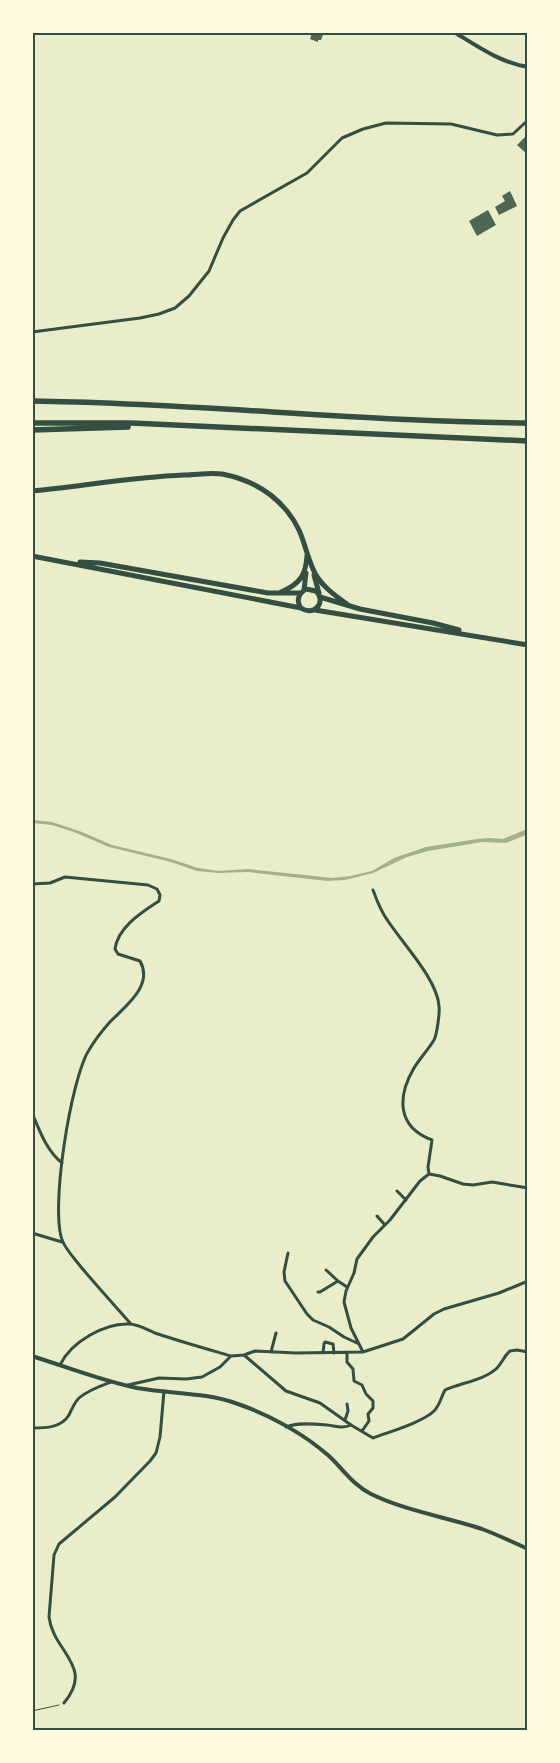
<svg xmlns="http://www.w3.org/2000/svg" width="560" height="1763" viewBox="0 0 560 1763" font-family="'Space Grotesk',sans-serif">
<style>
.water{fill:#a3b18a}
.building{fill:#4f6655}
.lines{fill:none;stroke-linecap:round;stroke-linejoin:round}
.path{stroke:#344e41;stroke-width:1}
.minor{stroke:#344e41;stroke-width:3}
.tertiary{stroke:#344e41;stroke-width:4}
.primary{stroke:#344e41;stroke-width:5}
.motorway{stroke:#344e41;stroke-width:5.5}
.neatline{fill:none;stroke:#344e41;stroke-width:2}
</style>
<rect width="100%" height="100%" fill="#e9edc9"/>
<path class="water" d="M33 820 52 822 82 832 112 845 171 859 198 868 218 871 248 869 333 878 350 876 372 871 394 858 426 847 477 839 489 838 503 839 527 829 528 834 506 843 482 842 428 851 407 857 373 873 345 880 327 881 248 872 218 873 197 871 171 862 109 847 74 832 52 825 33 823Z"/>
<path class="building" d="M312 32H324L321 40H318V42L310 39Z
M528 134V155L517 145Z
M510 191 517 206 499 215 495 207 505 201 502 196Z
M488 210 496 225 477 236 469 221Z"/>
<g class="lines">
<path class="path" d="M32 1711 59 1705"/>
<path class="minor" d="M32 332 140 318 159 314 175 308 189 296 209 271 223 238 233 220 240 211 307 173 342 138 363 129 386 123 451 124 497 135 513 134 528 120
M32 884 50 883 65 877 148 885 157 889 160 895 159 901C141 913 118 927 115 949L118 954 140 961C154 986 125 1006 109 1023 102 1031 95 1040 89 1050 71 1078 49 1213 63 1242 67 1251 75 1259 81 1267 97 1286 114 1305 131 1324
M32 1113C40 1131 46 1150 62 1163
M429 1174 440 1176 463 1184 473 1185 492 1182 528 1188
M397 1191 406 1200
M377 1216 385 1225
M32 1233 62 1242
M288 1253 284 1272 285 1281 307 1314 313 1320 329 1327 344 1337 357 1343
M326 1270 338 1281
M318 1292H320L338 1281 347 1287
M271 1352 276 1333
M363 1352 351 1328 344 1302 346 1291 354 1273 357 1259 373 1237 390 1220 420 1181 429 1174 428 1167 432 1140C397 1127 397 1097 414 1068 420 1058 428 1050 434 1040 437 1034 440 1012 439 1006 437 979 403 944 388 921 381 912 377 901 373 890
M323 1353 324 1344 325 1342 333 1344 334 1353
M347 1353V1362L353 1369 354 1381 362 1385 366 1394 373 1401V1408L368 1414 369 1421 362 1431
M244 1355 255 1351 296 1353 363 1352 403 1339 434 1314 444 1309 499 1293 528 1281
M60 1365C71 1342 104 1323 129 1324 139 1324 149 1331 158 1334 182 1342 207 1349 231 1356L244 1355 286 1391 320 1403 351 1425
M128 1385 159 1378 186 1379 202 1377 220 1367 231 1356
M345 1420 348 1411 347 1404
M286 1427C297 1422 315 1424 327 1425 336 1426 342 1429 351 1425L373 1438C389 1432 423 1422 434 1411 440 1405 441 1397 445 1390 460 1383 485 1380 497 1368 502 1363 504 1356 510 1351L517 1350 528 1352
M32 1428C46 1428 61 1428 69 1415 72 1409 74 1403 79 1398 88 1390 100 1386 111 1382
M64 1703C95 1666 53 1652 49 1617L54 1555 59 1544 115 1497 150 1461 156 1453 160 1437 164 1391"/>
<path class="tertiary" d="M454 32C477 46 501 63 528 67
M32 1356C67 1367 102 1381 137 1388 171 1394 205 1392 238 1404 270 1415 304 1434 329 1456 343 1469 353 1485 371 1494 406 1511 446 1517 482 1529 498 1535 513 1542 528 1549"/>
<path class="primary" d="M32 491C83 486 133 477 184 475 196 475 210 472 222 474 248 479 270 490 287 511 304 532 303 546 313 569 319 584 334 595 347 604
M32 556 301 608C314 617 327 602 316 591L306 589C298 594 296 601 301 608
M80 562 100 563 268 593H301
M314 575 319 593
M304 590 306 573
M281 592C300 584 306 575 307 555
M320 597 360 609 433 623 459 630
M315 610 528 645"/>
<path class="motorway" d="M32 401C198 403 362 422 528 423
M32 423H131L528 441
M32 430 128 427"/>
</g>
<rect width="560" height="1763" fill="none" stroke="#fefae0" stroke-width="68"/>
<rect x="34" y="34" width="492" height="1695" class="neatline"/>
</svg>
